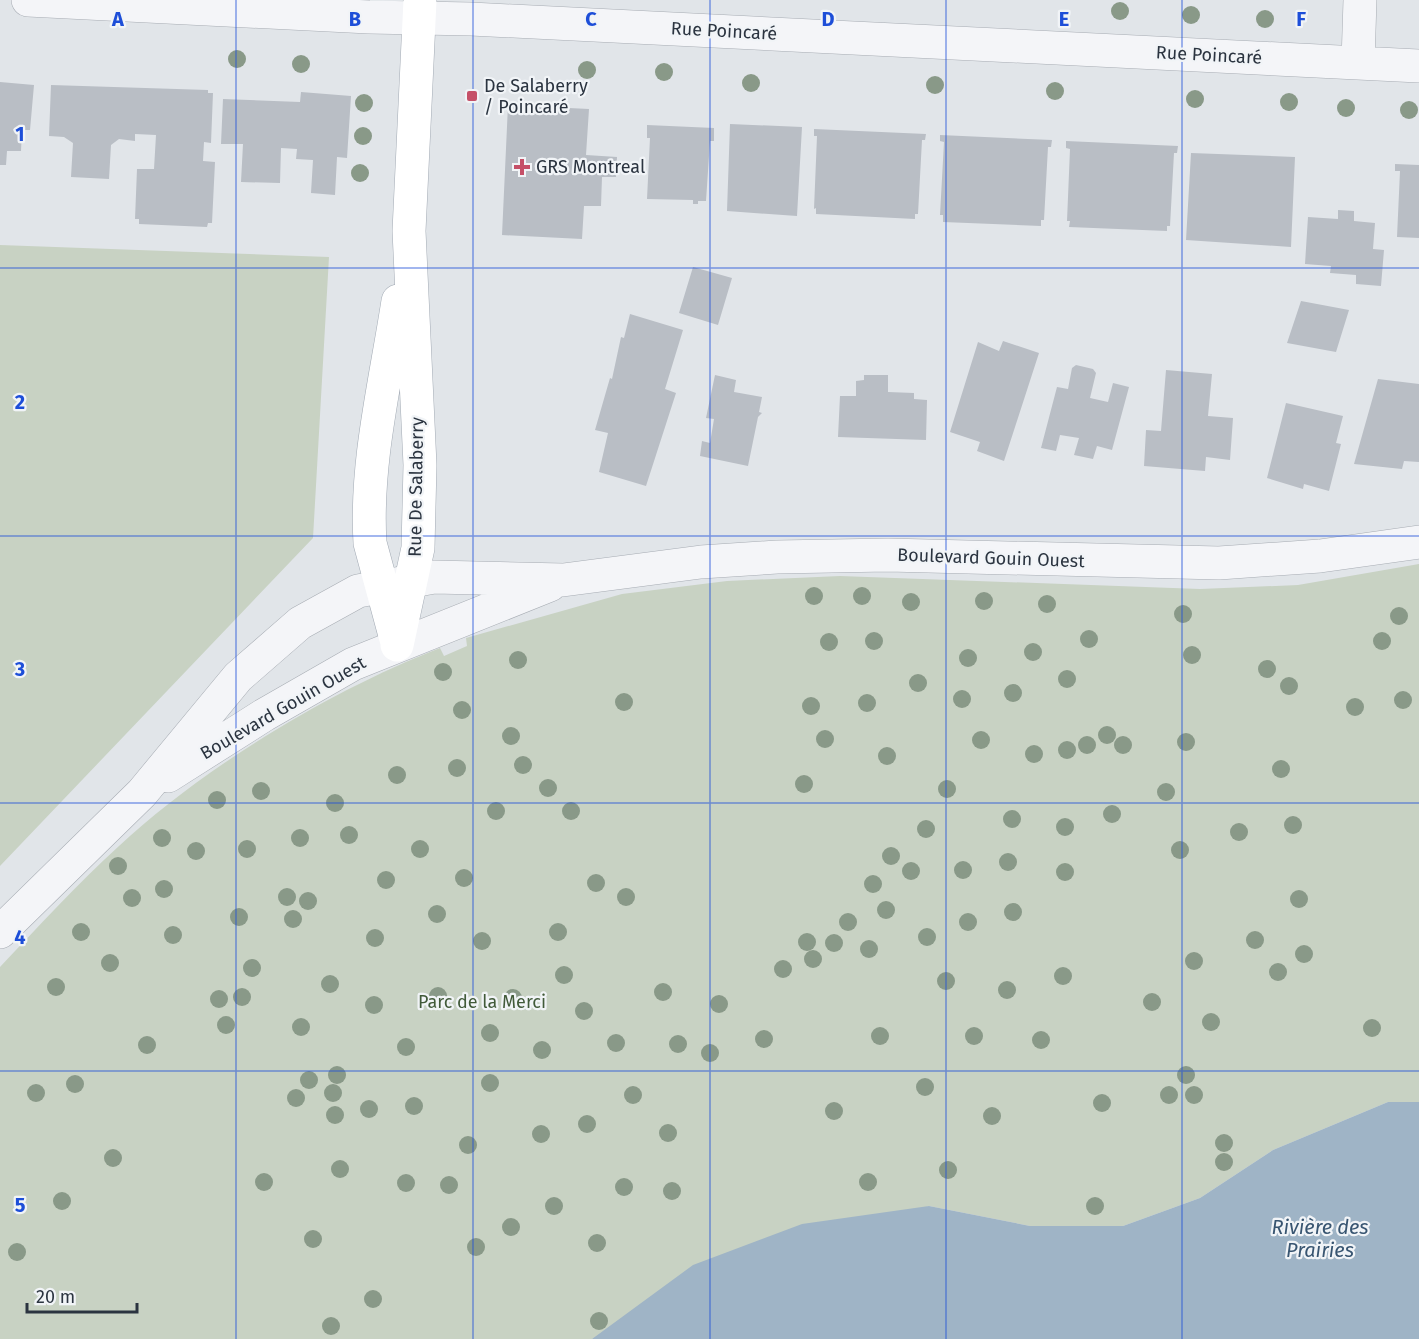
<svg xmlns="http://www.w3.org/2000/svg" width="1419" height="1339" viewBox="0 0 1419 1339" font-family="'Fira Sans',sans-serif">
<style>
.green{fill:#c8d2c3}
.water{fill:#9fb4c6}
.building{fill:#b9bec5}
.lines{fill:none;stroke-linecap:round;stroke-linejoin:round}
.minor-casing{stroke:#a7acb3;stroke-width:34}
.major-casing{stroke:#a2aab4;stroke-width:34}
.minor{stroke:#f4f5f8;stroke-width:33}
.major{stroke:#fff;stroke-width:33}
.tree{fill:#899988}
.grid{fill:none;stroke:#1d4ed8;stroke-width:1.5;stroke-opacity:0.55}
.poi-dot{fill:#c55068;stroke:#f1f4f7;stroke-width:2}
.labels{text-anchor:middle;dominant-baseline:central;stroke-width:4.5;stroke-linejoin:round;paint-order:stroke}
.street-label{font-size:18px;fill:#2b3440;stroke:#f1f4f7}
.poi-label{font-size:18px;fill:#2b3440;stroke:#f1f4f7;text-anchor:start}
.park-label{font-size:18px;fill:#415a39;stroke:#f1f4f7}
.water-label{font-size:20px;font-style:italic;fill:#385571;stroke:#f1f4f7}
.grid-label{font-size:20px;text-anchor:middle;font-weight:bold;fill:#1d4ed8;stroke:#f1f4f7;stroke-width:4.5;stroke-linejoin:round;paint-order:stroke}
</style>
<rect width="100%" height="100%" fill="#e1e5e9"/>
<path class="green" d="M0 245 329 257 313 538 0 866Z
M1419 564V1102H1388L1273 1150 1200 1198 1123 1226H1030L929 1206 592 1339H0V967C39 926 77 884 119 846 204 767 331 690 440 648L444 656 467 646 466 638 622 594 727 581 840 576 1200 589 1298 585Z"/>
<path class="water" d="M1388 1102H1419V1339H592L693 1265 802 1224 929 1206 1030 1226H1123L1200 1198 1273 1150Z"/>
<path class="building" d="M0 82 34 85 30 130H22L21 151H7L6 165H0Z
M51 85 208 90V93H213L211 143 204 142 203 161 215 162 212 223H208L207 227 139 224V219H135L137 169H154L156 135 135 134V141L119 139 111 145 109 179 71 177 73 143 64 137 49 136Z
M301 92 351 96 347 158 337 157 335 195 311 193 313 160 296 159 297 149 281 148 280 183 241 182 243 144H221L223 99 300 102Z
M508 105 589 109 586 155 617 157 616 177H602L601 206H584L582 239 502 235Z
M730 124 802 127 797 216 727 211Z
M647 125 714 128V141H710L706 201H698V204H693V200L647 199 650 138H647Z
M814 129 926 134 925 140H922L918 214H915V219L816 214V208L814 209 817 136H814Z
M940 135 1052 140 1051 147H1048L1044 220H1041V226L943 222V215H940L944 142 940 141Z
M1066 141 1178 146 1177 153H1174L1170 226H1167V231L1069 227 1070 221H1067L1070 149 1066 148Z
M1191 153 1295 157 1291 247 1186 240Z
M1395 164 1419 165V238L1397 237 1400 171H1395Z
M1338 210 1354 211V221L1375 223 1373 249 1384 250 1381 286 1356 284V275L1330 273 1331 266 1305 264 1308 217 1338 219Z
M693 267 732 278 718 325 679 313Z
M1301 301 1349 310 1336 352 1287 343Z
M630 314 683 330 665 389 676 393 646 486 599 472 608 433 595 430 610 378 612 379 621 337 624 338Z
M1003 341 1039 353 1004 461 977 451 980 442 950 432 978 342 999 351Z
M1076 365 1093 369 1096 373 1090 398 1108 402 1113 383 1129 387 1112 450 1097 446 1093 459 1074 455 1079 438 1060 435 1056 451 1041 448 1057 387 1068 389 1072 368Z
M1166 370 1212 374 1208 416 1233 418 1230 460 1206 457 1205 471 1144 466 1146 430 1161 431Z
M715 375 736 380 734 392 762 397 759 412 762 413 758 417 748 466 700 456 702 441 710 443 714 419 706 418Z
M864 375H888V392L914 393V399L927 400 926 440 838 437 840 396H856V381L864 380Z
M1378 379 1419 384V462L1404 461 1402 469 1354 464Z
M1286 403 1343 416 1336 443 1341 444 1329 491 1304 484 1303 489 1267 478Z"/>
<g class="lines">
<g class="minor-casing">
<path id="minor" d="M28 0 369 17 471 19 1419 66
M1358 62 1360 0
M168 776 264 715 353 664 550 585
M0 932 142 793 238 677 300 623 358 591 434 577 563 580 701 562 777 557 888 555 1219 563 1320 556 1419 542"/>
</g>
<g class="major-casing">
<path id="major" d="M396 639 370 543C365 463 386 380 398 301
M397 645 418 548 420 465 409 231 420 0"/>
</g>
<use href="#minor" class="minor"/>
<use href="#major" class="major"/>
</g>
<g class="tree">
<circle cx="1120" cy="11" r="9"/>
<circle cx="1191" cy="15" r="9"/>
<circle cx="1265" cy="19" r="9"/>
<circle cx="237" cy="59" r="9"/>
<circle cx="301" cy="64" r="9"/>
<circle cx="587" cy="70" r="9"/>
<circle cx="664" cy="72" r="9"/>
<circle cx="751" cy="83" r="9"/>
<circle cx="935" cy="85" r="9"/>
<circle cx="1055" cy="91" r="9"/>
<circle cx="1195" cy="99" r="9"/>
<circle cx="1289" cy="102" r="9"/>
<circle cx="364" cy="103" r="9"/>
<circle cx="1346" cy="108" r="9"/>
<circle cx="1409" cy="110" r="9"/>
<circle cx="363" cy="136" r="9"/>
<circle cx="360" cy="173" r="9"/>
<circle cx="814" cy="596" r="9"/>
<circle cx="862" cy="596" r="9"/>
<circle cx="984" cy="601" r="9"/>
<circle cx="911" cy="602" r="9"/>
<circle cx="1047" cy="604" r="9"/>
<circle cx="1183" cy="614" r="9"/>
<circle cx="1399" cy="616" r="9"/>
<circle cx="1089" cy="639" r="9"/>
<circle cx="874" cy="641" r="9"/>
<circle cx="1382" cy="641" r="9"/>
<circle cx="829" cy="642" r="9"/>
<circle cx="1033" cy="652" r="9"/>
<circle cx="1192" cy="655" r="9"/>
<circle cx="968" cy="658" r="9"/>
<circle cx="518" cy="660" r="9"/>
<circle cx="1267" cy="669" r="9"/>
<circle cx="443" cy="672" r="9"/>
<circle cx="1067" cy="679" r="9"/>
<circle cx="918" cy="683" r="9"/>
<circle cx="1289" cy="686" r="9"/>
<circle cx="1013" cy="693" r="9"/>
<circle cx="962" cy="699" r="9"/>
<circle cx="1403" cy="700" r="9"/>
<circle cx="624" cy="702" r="9"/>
<circle cx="867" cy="703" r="9"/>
<circle cx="811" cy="706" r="9"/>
<circle cx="1355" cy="707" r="9"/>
<circle cx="462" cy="710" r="9"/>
<circle cx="1107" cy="735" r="9"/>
<circle cx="511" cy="736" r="9"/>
<circle cx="825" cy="739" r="9"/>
<circle cx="981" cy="740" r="9"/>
<circle cx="1186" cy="742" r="9"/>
<circle cx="1087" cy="745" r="9"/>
<circle cx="1123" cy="745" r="9"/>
<circle cx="1067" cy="750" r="9"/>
<circle cx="1034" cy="754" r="9"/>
<circle cx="887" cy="756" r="9"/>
<circle cx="523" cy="765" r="9"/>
<circle cx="457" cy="768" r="9"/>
<circle cx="1281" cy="769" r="9"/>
<circle cx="397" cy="775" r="9"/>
<circle cx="804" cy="784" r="9"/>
<circle cx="548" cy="788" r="9"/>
<circle cx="947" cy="789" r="9"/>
<circle cx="261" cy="791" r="9"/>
<circle cx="1166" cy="792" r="9"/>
<circle cx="217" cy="800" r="9"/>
<circle cx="335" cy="803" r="9"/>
<circle cx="496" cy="811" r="9"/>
<circle cx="571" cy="811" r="9"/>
<circle cx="1112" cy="814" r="9"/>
<circle cx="1012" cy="819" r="9"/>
<circle cx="1293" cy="825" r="9"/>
<circle cx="1065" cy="827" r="9"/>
<circle cx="926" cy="829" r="9"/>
<circle cx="1239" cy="832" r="9"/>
<circle cx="349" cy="835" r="9"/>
<circle cx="162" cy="838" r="9"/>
<circle cx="300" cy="838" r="9"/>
<circle cx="247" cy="849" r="9"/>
<circle cx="420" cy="849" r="9"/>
<circle cx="1180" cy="850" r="9"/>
<circle cx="196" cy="851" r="9"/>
<circle cx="891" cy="856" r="9"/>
<circle cx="1008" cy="862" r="9"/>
<circle cx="118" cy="866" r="9"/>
<circle cx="963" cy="870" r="9"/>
<circle cx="911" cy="871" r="9"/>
<circle cx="1065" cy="872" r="9"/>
<circle cx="464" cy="878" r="9"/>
<circle cx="386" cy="880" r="9"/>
<circle cx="596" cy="883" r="9"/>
<circle cx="873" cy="884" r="9"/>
<circle cx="164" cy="889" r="9"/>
<circle cx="287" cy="897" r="9"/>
<circle cx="626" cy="897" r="9"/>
<circle cx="132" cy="898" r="9"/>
<circle cx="1299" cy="899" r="9"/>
<circle cx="308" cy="901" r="9"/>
<circle cx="886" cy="910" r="9"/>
<circle cx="1013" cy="912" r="9"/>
<circle cx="437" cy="914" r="9"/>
<circle cx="239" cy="917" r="9"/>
<circle cx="293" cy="919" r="9"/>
<circle cx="848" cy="922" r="9"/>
<circle cx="968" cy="922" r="9"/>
<circle cx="81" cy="932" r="9"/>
<circle cx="558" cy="932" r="9"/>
<circle cx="173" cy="935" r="9"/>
<circle cx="927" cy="937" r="9"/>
<circle cx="375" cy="938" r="9"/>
<circle cx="1255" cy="940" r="9"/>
<circle cx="482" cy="941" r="9"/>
<circle cx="807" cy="942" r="9"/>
<circle cx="834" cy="943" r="9"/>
<circle cx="869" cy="949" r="9"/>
<circle cx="1304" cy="954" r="9"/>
<circle cx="813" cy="959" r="9"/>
<circle cx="1194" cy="961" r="9"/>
<circle cx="110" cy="963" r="9"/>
<circle cx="252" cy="968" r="9"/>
<circle cx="783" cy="969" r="9"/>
<circle cx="1278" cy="972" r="9"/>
<circle cx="564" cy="975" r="9"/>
<circle cx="1063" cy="976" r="9"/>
<circle cx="946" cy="981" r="9"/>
<circle cx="330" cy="984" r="9"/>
<circle cx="56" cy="987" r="9"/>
<circle cx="1007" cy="990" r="9"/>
<circle cx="663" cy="992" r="9"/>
<circle cx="438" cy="996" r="9"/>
<circle cx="242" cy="997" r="9"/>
<circle cx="513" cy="998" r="9"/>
<circle cx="219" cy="999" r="9"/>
<circle cx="1152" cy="1002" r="9"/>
<circle cx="719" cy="1004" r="9"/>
<circle cx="374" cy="1005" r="9"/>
<circle cx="584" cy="1011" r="9"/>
<circle cx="1211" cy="1022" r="9"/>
<circle cx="226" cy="1025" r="9"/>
<circle cx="301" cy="1027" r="9"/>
<circle cx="1372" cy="1028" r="9"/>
<circle cx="490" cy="1033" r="9"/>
<circle cx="880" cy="1036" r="9"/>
<circle cx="974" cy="1036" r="9"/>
<circle cx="764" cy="1039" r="9"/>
<circle cx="1041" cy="1040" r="9"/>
<circle cx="616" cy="1043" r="9"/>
<circle cx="678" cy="1044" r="9"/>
<circle cx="147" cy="1045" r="9"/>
<circle cx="406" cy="1047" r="9"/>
<circle cx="542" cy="1050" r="9"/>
<circle cx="710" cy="1053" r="9"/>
<circle cx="337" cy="1075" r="9"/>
<circle cx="1186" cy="1075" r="9"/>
<circle cx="309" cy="1080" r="9"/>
<circle cx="490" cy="1083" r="9"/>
<circle cx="75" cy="1084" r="9"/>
<circle cx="925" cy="1087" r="9"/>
<circle cx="36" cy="1093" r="9"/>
<circle cx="333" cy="1093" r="9"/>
<circle cx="633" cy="1095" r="9"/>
<circle cx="1169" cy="1095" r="9"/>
<circle cx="1194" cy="1095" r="9"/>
<circle cx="296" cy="1098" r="9"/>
<circle cx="1102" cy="1103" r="9"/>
<circle cx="414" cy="1106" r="9"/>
<circle cx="369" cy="1109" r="9"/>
<circle cx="834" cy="1111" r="9"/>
<circle cx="335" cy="1115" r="9"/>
<circle cx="992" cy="1116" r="9"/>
<circle cx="587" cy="1124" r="9"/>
<circle cx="668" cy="1133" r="9"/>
<circle cx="541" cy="1134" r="9"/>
<circle cx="1224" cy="1143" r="9"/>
<circle cx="468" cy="1145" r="9"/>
<circle cx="113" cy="1158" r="9"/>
<circle cx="1224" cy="1162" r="9"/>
<circle cx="340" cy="1169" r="9"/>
<circle cx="948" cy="1170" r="9"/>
<circle cx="264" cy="1182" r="9"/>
<circle cx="868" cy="1182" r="9"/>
<circle cx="406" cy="1183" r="9"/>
<circle cx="449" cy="1185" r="9"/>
<circle cx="624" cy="1187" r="9"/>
<circle cx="672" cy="1191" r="9"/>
<circle cx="62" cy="1201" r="9"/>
<circle cx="554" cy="1206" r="9"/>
<circle cx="1095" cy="1206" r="9"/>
<circle cx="511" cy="1227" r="9"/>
<circle cx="313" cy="1239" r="9"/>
<circle cx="597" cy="1243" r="9"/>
<circle cx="476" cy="1247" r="9"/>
<circle cx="17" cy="1252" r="9"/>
<circle cx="373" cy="1299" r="9"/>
<circle cx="599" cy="1321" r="9"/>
<circle cx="331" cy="1326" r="9"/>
</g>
<path class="grid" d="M236 0V1339M473 0V1339M710 0V1339M946 0V1339M1182 0V1339M0 268H1419M0 536H1419M0 803H1419M0 1071H1419"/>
<g class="poi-dot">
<rect x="466" y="90" width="12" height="12" rx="3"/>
<path d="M519 158h6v6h6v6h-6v6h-6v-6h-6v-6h6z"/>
</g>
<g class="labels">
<g class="street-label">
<text transform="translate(724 31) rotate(3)">Rue Poincaré</text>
<text transform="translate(1209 55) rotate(3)">Rue Poincaré</text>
<text transform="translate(416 487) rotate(-89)">Rue De Salaberry</text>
<text transform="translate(991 558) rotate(2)">Boulevard Gouin Ouest</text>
<text transform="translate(283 708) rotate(-30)">Boulevard Gouin Ouest</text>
</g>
<g class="poi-label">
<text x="484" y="86">De Salaberry<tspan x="484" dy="21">/ Poincaré</tspan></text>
<text x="536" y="167">GRS Montreal</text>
</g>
<g class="park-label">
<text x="482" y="1002">Parc de la Merci</text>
</g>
<g class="water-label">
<text x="1320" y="1227">Rivière des<tspan x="1320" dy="23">Prairies</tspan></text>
</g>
</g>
<g class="grid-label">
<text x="118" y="26">A</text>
<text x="355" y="26">B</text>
<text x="591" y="26">C</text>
<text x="828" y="26">D</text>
<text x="1064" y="26">E</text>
<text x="1301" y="26">F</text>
<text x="20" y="141">1</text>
<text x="20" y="409">2</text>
<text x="20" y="676">3</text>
<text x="20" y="944">4</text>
<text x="20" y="1212">5</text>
</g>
<path d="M27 1303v9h110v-9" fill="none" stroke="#2b3440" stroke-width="3"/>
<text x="36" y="1303" font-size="18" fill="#2b3440" stroke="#f1f4f7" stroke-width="4.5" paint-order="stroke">20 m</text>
</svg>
